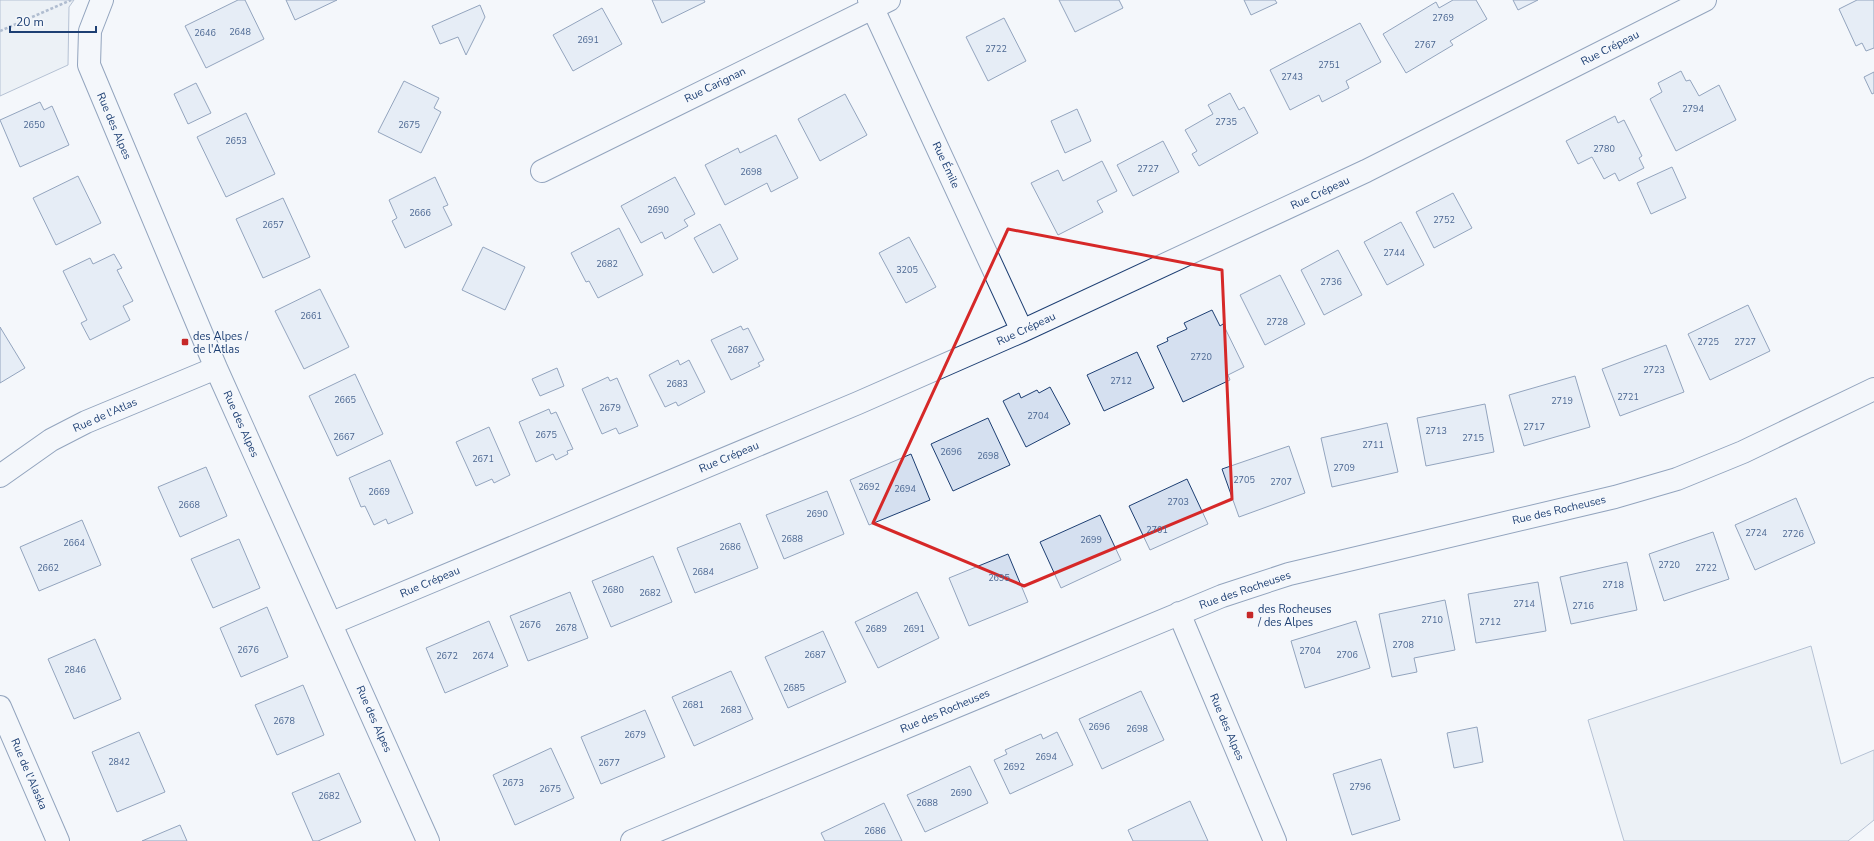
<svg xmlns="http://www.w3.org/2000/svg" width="1874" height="841" viewBox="0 0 1874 841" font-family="'Nunito Sans',sans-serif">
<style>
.green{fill:#e3e9f0;stroke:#687fa3}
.building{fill:#d5e0f0;stroke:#1d3f73}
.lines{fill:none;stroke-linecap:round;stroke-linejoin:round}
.minor-casing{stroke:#1d3f73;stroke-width:24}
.path{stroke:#5e769c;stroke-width:2.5;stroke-dasharray:3 2;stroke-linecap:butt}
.minor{stroke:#f4f7fb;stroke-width:22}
.marked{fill:none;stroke:#d62828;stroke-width:3;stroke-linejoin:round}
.poi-dot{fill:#c62828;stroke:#f4f7fb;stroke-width:1.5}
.labels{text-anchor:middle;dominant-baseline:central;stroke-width:3;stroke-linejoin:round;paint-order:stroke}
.number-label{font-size:9px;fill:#4b6792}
.street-label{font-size:11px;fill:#1d3f73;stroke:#f4f7fb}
.poi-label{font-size:11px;fill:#1d3f73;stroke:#f4f7fb;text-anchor:start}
</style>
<rect width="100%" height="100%" fill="#f4f7fb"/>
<path class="green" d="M0 0H74L69 7 68 65 0 96Z
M1811 646 1841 764 1874 750V820L1848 841H1624L1588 720Z"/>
<path class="building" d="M238 0H245L264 39 206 68 185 26Z
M286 0H337L295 20Z
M652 0H704L705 2 662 23Z
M1059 0H1119L1123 8 1075 32Z
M1244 0H1275L1277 3 1251 15Z
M1453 0H1476L1487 19 1450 41 1453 45 1406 73 1383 34 1436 2 1439 8Z
M1513 0H1538L1518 10Z
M1857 0H1874V48L1866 51 1862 43 1856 46 1839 9Z
M480 5 485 17 466 55 458 37 440 44 432 26Z
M602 8 622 44 573 71 553 35Z
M1004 18 1026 61 988 81 966 37Z
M1360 23 1381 62 1346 81 1349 88 1322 102 1319 95 1290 110 1270 70Z
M1681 71 1686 81 1690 80 1699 96 1719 85 1736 120 1676 151 1650 99 1662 92 1658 83Z
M1874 72V93L1872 94 1864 77Z
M404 81 439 98 434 108 441 112 421 153 378 132Z
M196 83 211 113 188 124 174 94Z
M1230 93 1239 110 1244 107 1258 133 1199 166 1192 154 1197 151 1185 130 1213 114 1208 105Z
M845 94 867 135 820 161 798 119Z
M40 102 44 110 52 106 69 145 20 167 0 120Z
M1077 109 1091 141 1065 153 1051 121Z
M246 113 275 174 226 197 197 137Z
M1615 116 1618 123 1624 120 1642 156 1639 158 1644 168 1619 181 1615 173 1604 179 1592 157 1578 164 1566 141Z
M776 135 798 178 771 192 767 183 725 205 705 165 738 148 740 153Z
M1163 141 1179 172 1133 196 1117 165Z
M1102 161 1117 191 1097 201 1103 212 1058 235 1031 183 1058 170 1063 181Z
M1672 167 1686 198 1651 214 1637 183Z
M78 176 101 223 56 245 33 198Z
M435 177 448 205 443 207 452 225 405 248 392 221 397 218 389 200Z
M675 177 695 214 684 220 688 226 665 239 662 232 641 243 621 206Z
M1453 193 1472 228 1434 248 1416 212Z
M283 198 310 257 263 278 236 219Z
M1401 222 1424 265 1387 285 1364 242Z
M720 224 738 259 713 273 694 238Z
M619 228 643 275 598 298 589 281 586 282 571 253Z
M909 237 936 287 906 303 879 253Z
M483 247 525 267 505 310 462 290Z
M1338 250 1362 295 1324 315 1301 270Z
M114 254 122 268 117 270 133 301 123 306 130 320 90 340 81 323 87 320 63 271 90 258 93 264Z
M1280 275 1305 324 1265 345 1240 295Z
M320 289 349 347 304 369 275 311Z
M1748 305 1770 351 1710 380 1688 334Z
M1212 310 1220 326 1223 324 1244 367 1228 375 1230 380 1183 402 1157 346 1168 341 1167 338 1187 329 1184 323Z
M741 326 743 330 748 328 764 360 758 363 760 366 731 380 711 340Z
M0 327 25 368 0 383Z
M1666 345 1684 392 1620 416 1602 369Z
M1137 352 1154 388 1104 411 1087 375Z
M678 360 680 365 689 360 705 392 678 406 676 402 665 407 649 375Z
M557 368 564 386 540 396 532 379Z
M355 374 383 434 337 456 309 396Z
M1575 376 1590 427 1524 446 1509 395Z
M608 377 610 381 617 378 638 426 619 434 616 428 602 434 582 389Z
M1050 387 1070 424 1026 447 1003 401 1019 393 1021 398 1037 390 1039 393Z
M1485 404 1494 452 1426 466 1417 418Z
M549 409 551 414 556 412 573 449 567 451 568 454 556 460 553 454 536 462 519 422Z
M988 418 1010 465 953 491 931 444Z
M1387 423 1398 472 1332 487 1321 438Z
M489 427 510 475 494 483 492 479 476 486 456 442Z
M1289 446 1305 493 1239 517 1222 469Z
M911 454 930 500 869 525 850 480Z
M390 460 413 513 388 524 386 519 374 525 365 506 361 507 349 478Z
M206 467 227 516 180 537 158 487Z
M1187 479 1208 524 1150 550 1129 506Z
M827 491 844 534 784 559 766 515Z
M1796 498 1815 543 1755 570 1735 525Z
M1100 515 1121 560 1061 588 1040 542Z
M82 520 101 565 39 591 20 547Z
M740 523 758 568 695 593 677 548Z
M1713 532 1729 579 1664 601 1649 554Z
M239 539 260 588 213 608 191 559Z
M1008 554 1028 602 969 626 949 578Z
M653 556 672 602 611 627 592 581Z
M1627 562 1637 610 1571 624 1560 577Z
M1538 582 1546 631 1476 643 1468 594Z
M570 592 588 638 528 661 510 616Z
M917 592 939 638 878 668 855 622Z
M1445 600 1455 650 1414 658 1417 672 1392 677 1379 614Z
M267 607 288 657 241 677 220 628Z
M489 621 508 666 445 693 426 648Z
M1356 621 1370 668 1305 688 1291 641Z
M823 631 846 682 788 708 765 657Z
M95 639 121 699 74 719 48 659Z
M731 671 753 719 694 746 672 697Z
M303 685 324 735 277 755 255 705Z
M1141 691 1164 740 1102 769 1079 719Z
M645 710 665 757 601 784 581 737Z
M1477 727 1483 762 1454 768 1447 733Z
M139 732 165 792 117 812 92 752Z
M1057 732 1073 765 1010 794 994 760 1007 754 1005 750 1041 734 1043 739Z
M551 748 574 798 515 825 493 775Z
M1381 759 1400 820 1352 835 1333 774Z
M970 766 988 803 925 832 907 795Z
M339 773 361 822 318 841H313L292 793Z
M1190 801 1208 841H1133L1128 830Z
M884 803 902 841H825L821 833Z
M180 825 187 841H142Z"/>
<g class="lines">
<g class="minor-casing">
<path id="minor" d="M102 0 90 31 89 65 216 368 428 841
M869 0 1022 331
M542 171 889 0
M0 476 51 440 86 422 216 368
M1179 613 1275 841
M332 623 858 403 1022 331 1366 171 1705 0
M0 707 58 841
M632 841 1222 596 1289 574 1615 497 1677 479 1743 452 1874 389"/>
</g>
<path class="path" d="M0 31 71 0"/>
<use href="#minor" class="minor"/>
</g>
<path d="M0 0H1874V841H0ZM1008 229 1222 270 1232 499 1024 586 873 523Z" fill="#f4f7fb" fill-opacity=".55" fill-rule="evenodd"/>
<path class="marked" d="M1008 229 1222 270 1232 499 1024 586 873 523Z"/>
<g class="poi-dot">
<rect x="181" y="338" width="8" height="8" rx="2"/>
<rect x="1246" y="611" width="8" height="8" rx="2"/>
</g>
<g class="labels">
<g class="number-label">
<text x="1443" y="18">2769</text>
<text x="240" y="32">2648</text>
<text x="205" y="33">2646</text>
<text x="588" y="40">2691</text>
<text x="1425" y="45">2767</text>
<text x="996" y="49">2722</text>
<text x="1329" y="65">2751</text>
<text x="1292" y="77">2743</text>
<text x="1693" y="109">2794</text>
<text x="1226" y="122">2735</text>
<text x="34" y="125">2650</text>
<text x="409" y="125">2675</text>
<text x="236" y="141">2653</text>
<text x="1604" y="149">2780</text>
<text x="1148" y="169">2727</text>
<text x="751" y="172">2698</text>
<text x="658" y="210">2690</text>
<text x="420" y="213">2666</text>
<text x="1444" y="220">2752</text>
<text x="273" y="225">2657</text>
<text x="1394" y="253">2744</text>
<text x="607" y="264">2682</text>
<text x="907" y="270">3205</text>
<text x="1331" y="282">2736</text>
<text x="311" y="316">2661</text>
<text x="1277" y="322">2728</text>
<text x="1708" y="342">2725</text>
<text x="1745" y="342">2727</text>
<text x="738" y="350">2687</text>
<text x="1201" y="357">2720</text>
<text x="1654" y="370">2723</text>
<text x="1121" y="381">2712</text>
<text x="677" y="384">2683</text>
<text x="1628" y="397">2721</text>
<text x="345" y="400">2665</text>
<text x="1562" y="401">2719</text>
<text x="610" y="408">2679</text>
<text x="1038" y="416">2704</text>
<text x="1534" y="427">2717</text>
<text x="1436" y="431">2713</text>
<text x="546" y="435">2675</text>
<text x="344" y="437">2667</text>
<text x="1473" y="438">2715</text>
<text x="1373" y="445">2711</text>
<text x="951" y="452">2696</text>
<text x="988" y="456">2698</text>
<text x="483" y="459">2671</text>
<text x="1344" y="468">2709</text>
<text x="1244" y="480">2705</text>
<text x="1281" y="482">2707</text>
<text x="869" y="487">2692</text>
<text x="905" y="489">2694</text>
<text x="379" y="492">2669</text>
<text x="1178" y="502">2703</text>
<text x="189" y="505">2668</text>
<text x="817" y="514">2690</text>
<text x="1157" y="530">2701</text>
<text x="1756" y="533">2724</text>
<text x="1793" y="534">2726</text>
<text x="792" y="539">2688</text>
<text x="1091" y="540">2699</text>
<text x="74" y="543">2664</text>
<text x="730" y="547">2686</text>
<text x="1669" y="565">2720</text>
<text x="48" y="568">2662</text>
<text x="1706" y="568">2722</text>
<text x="703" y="572">2684</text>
<text x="999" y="578">2695</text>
<text x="1613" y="585">2718</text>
<text x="613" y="590">2680</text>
<text x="650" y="593">2682</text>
<text x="1524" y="604">2714</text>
<text x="1583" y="606">2716</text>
<text x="1432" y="620">2710</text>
<text x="1490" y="622">2712</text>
<text x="530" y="625">2676</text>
<text x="566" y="628">2678</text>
<text x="876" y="629">2689</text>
<text x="914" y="629">2691</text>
<text x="1403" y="645">2708</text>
<text x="248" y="650">2676</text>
<text x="1310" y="651">2704</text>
<text x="815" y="655">2687</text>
<text x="1347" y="655">2706</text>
<text x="447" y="656">2672</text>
<text x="483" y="656">2674</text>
<text x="75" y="670">2846</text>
<text x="794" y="688">2685</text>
<text x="693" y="705">2681</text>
<text x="731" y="710">2683</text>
<text x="284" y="721">2678</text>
<text x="1099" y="727">2696</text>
<text x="1137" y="729">2698</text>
<text x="635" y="735">2679</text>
<text x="1046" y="757">2694</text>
<text x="119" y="762">2842</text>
<text x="609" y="763">2677</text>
<text x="1014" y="767">2692</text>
<text x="513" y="783">2673</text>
<text x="1360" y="787">2796</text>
<text x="550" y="789">2675</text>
<text x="961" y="793">2690</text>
<text x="329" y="796">2682</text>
<text x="927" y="803">2688</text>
<text x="875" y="831">2686</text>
</g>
<g class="street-label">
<text transform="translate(1610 48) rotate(-27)">Rue Crépeau</text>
<text transform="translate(715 85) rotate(-26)">Rue Carignan</text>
<text transform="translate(114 126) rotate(67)">Rue des Alpes</text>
<text transform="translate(946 165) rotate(65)">Rue Émile</text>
<text transform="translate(1320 193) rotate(-25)">Rue Crépeau</text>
<text transform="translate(1026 329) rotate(-25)">Rue Crépeau</text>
<text transform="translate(105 415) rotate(-24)">Rue de l'Atlas</text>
<text transform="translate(241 424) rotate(66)">Rue des Alpes</text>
<text transform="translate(729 457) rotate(-23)">Rue Crépeau</text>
<text transform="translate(1559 510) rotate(-13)">Rue des Rocheuses</text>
<text transform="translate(430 582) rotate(-23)">Rue Crépeau</text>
<text transform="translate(1245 590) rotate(-19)">Rue des Rocheuses</text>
<text transform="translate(945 711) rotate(-23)">Rue des Rocheuses</text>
<text transform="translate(374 719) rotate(66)">Rue des Alpes</text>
<text transform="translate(1227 727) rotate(67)">Rue des Alpes</text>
<text transform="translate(29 774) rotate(67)">Rue de l'Alaska</text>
</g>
<g class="poi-label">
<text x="193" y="336">des Alpes /<tspan x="193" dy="13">de l'Atlas</tspan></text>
<text x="1258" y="609">des Rocheuses<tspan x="1258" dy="13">/ des Alpes</tspan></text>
</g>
</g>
<path d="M10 26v6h86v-6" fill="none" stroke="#1d3f73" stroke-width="2"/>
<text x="16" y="26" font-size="12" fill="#1d3f73" stroke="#f4f7fb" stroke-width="3" paint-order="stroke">20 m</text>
</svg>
